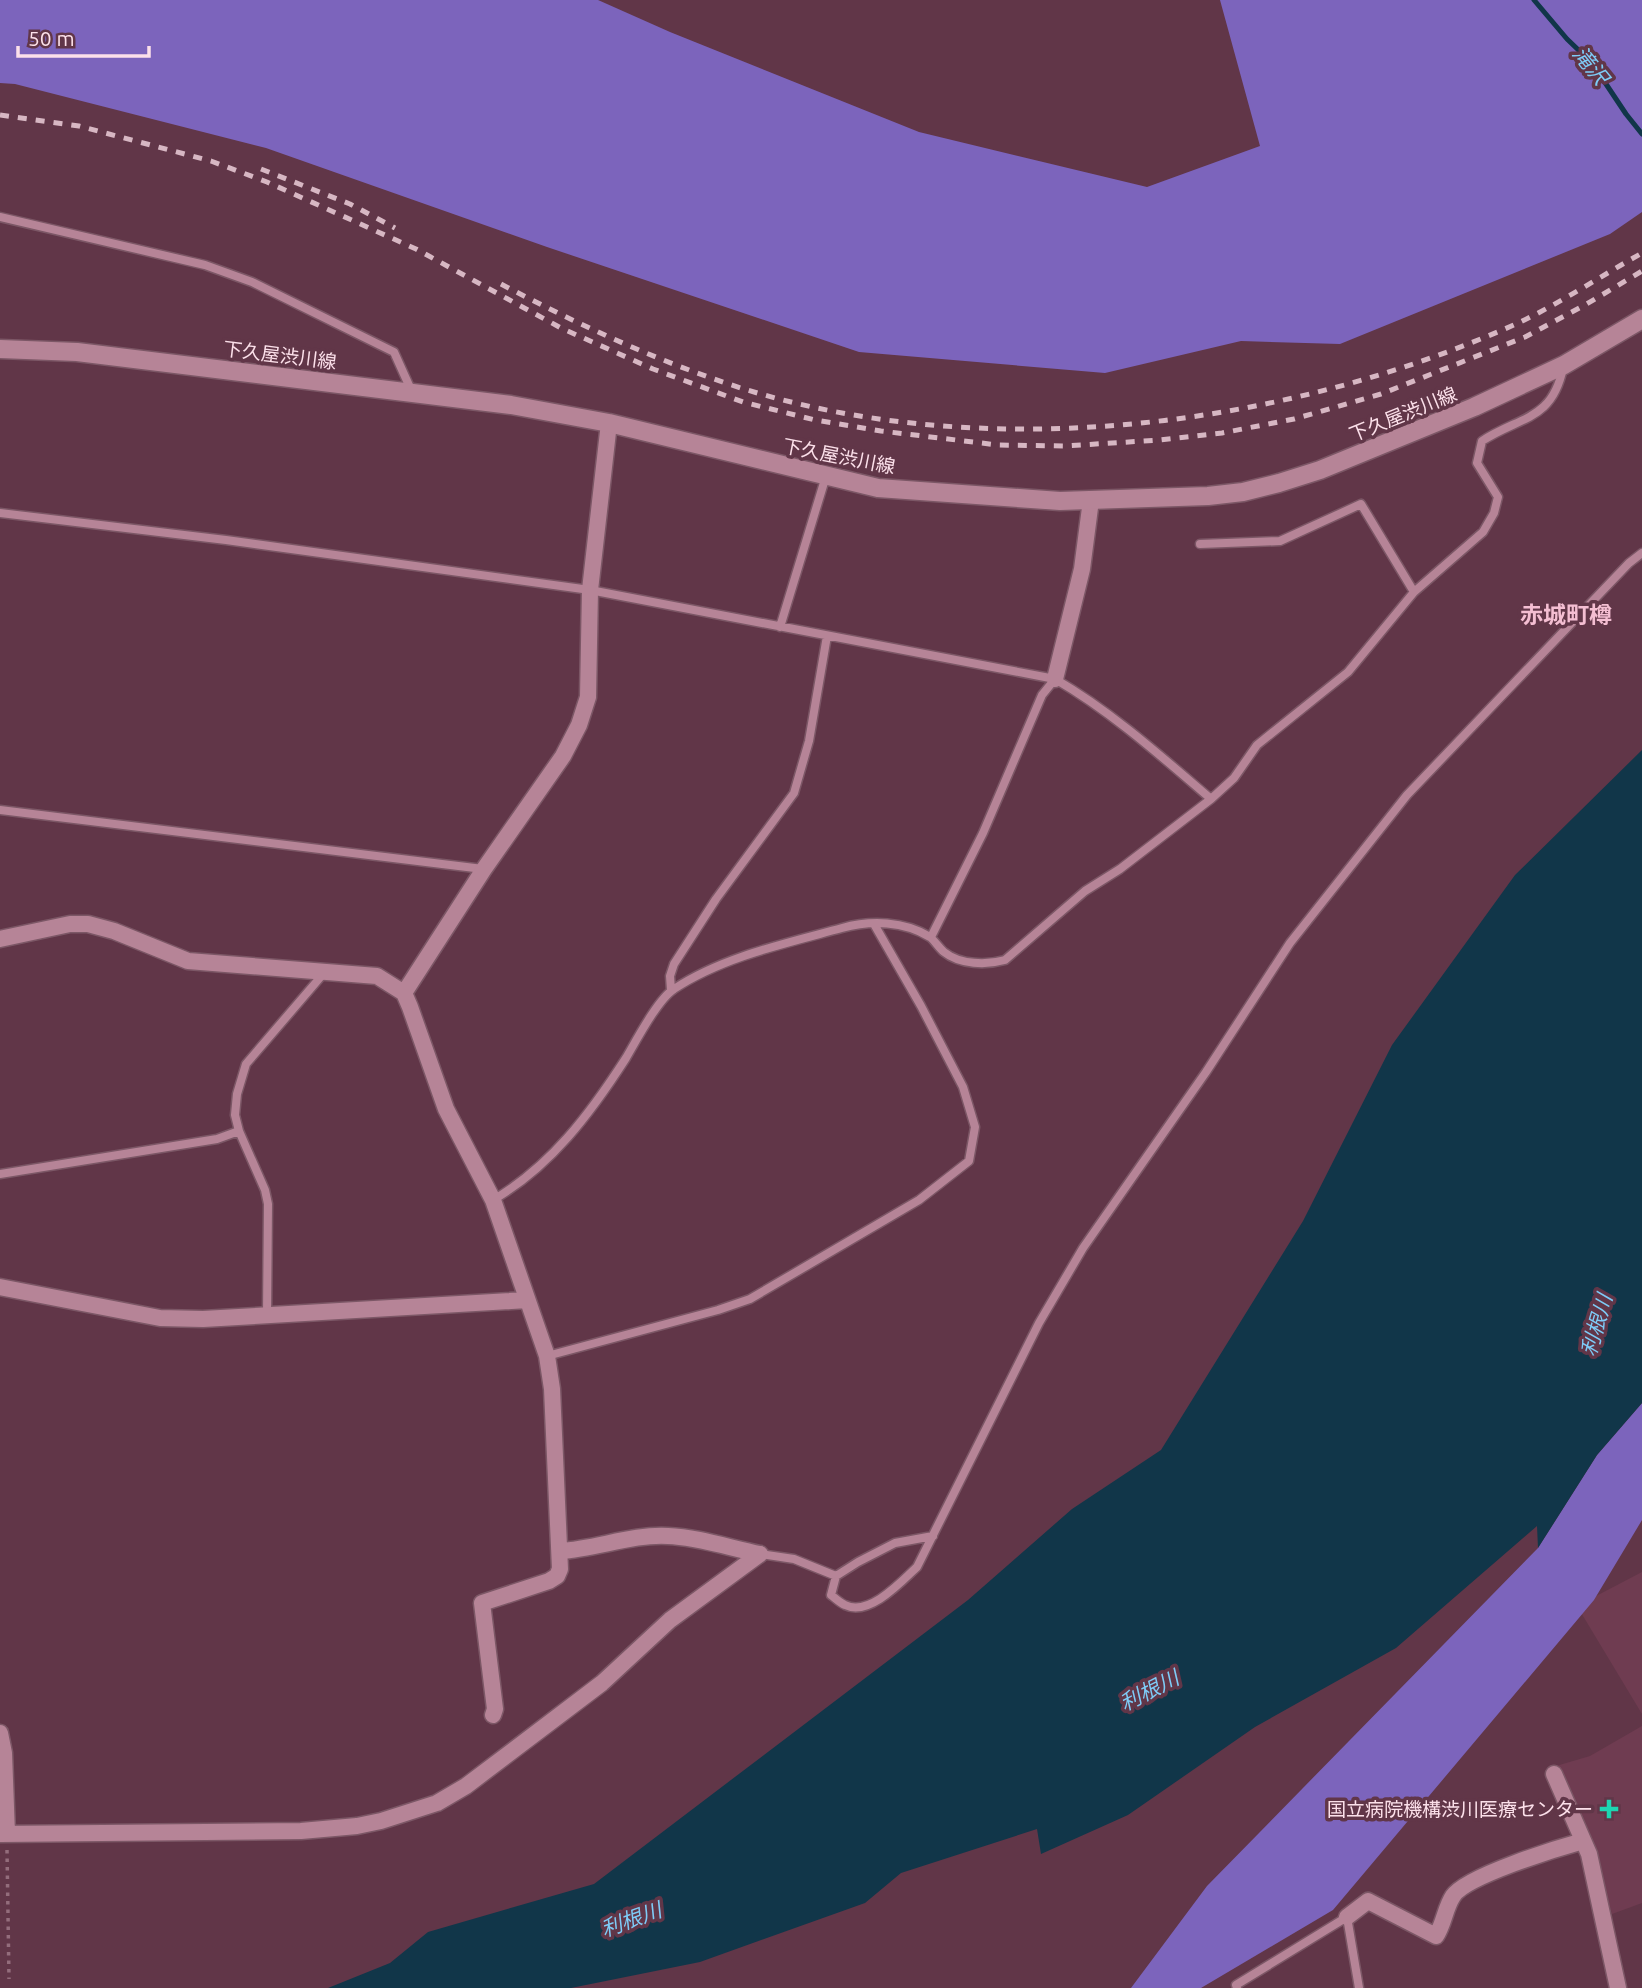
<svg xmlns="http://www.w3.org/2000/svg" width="1642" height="1988" viewBox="0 0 1642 1988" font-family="Ubuntu,'Noto Sans JP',sans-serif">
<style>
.built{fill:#6f3c51}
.forest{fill:#7c64bc}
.water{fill:#113649}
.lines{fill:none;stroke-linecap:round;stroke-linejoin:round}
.stream{stroke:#113649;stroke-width:5}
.service-casing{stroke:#7c5766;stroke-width:11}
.minor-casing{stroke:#7c5766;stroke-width:19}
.secondary-casing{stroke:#7c5766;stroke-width:21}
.path{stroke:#936d7c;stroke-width:3.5;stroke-dasharray:3.5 5;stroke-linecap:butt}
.service{stroke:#b68497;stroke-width:8}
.minor{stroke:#b68497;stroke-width:16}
.secondary{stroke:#b68497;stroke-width:18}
.rail{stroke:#d7b7c3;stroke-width:5;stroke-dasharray:9 9;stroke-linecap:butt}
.poi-dot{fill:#1dd5b1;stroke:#613648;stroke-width:2.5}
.labels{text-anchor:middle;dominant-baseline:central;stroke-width:7;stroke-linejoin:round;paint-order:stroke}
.street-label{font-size:19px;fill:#fce0ea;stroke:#613648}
.poi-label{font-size:19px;fill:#fce0ea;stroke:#613648;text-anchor:end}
.water-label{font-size:21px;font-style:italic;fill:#7eccf7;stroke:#613648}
.quarter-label{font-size:23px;font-weight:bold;fill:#f4bed2;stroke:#613648}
</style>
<rect width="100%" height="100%" fill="#613648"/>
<path class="built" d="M1642 1572V1714L1577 1606Z
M1642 1726V1903L1612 1914 1595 1853 1556 1766 1590 1756Z"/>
<path class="forest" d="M0 0H598L670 32 919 132 1147 187 1260 146 1220 0H1642V212L1610 234 1340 344 1241 341 1105 373 859 352 547 247 266 148 15 84 0 83Z
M1642 1403V1520L1594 1600 1333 1910 1201 1988H1131L1207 1886 1538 1548 1597 1455Z"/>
<path class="water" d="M1642 750V1403L1597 1455 1538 1548 1537 1526 1396 1648 1255 1727 1128 1815 1041 1854 1037 1829 901 1873 865 1903 700 1962 571 1988H328L390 1963 428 1932 594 1884 968 1600 1072 1509 1161 1450 1303 1221 1392 1045 1515 875Z"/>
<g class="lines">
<path class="stream" d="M1534 0 1567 39 1592 63 1626 114 1642 134"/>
<g class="service-casing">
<path id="service" d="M0 217 205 265 252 282 394 352 412 392
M0 513 226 540 590 590 1055 679C1112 712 1162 757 1211 799
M1200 544 1280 541 1361 504 1414 592
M780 627 826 476
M0 810 483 869
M931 937 983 833 1042 695 1055 679
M671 990 670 976 674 964 716 899 794 793 809 741 827 636
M239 1131 265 1190 268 1204 267 1315
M0 1174 217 1139 239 1131 235 1115 237 1094 246 1064 324 973
M493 1200C551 1166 590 1114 626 1058 636 1041 658 999 674 989 722 957 787 943 842 928 871 920 904 921 930 937 935 941 939 948 944 952 960 965 987 965 1005 960L1085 891 1120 869 1211 799 1234 778 1257 745 1348 672 1414 592 1483 532 1494 513 1498 497 1477 463 1482 441C1520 416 1552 421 1563 368
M547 1356 718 1310 750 1299 919 1200 969 1161 975 1127 963 1087 921 1006 874 924
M760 1554 794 1559 836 1576 858 1562 895 1543 933 1536
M836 1576 831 1595C835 1598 840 1603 845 1605 869 1617 901 1582 917 1567L1039 1323 1083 1248 1206 1072 1290 943 1407 795 1629 563 1642 553
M1237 1988 1236 1985 1347 1917 1359 1988"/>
</g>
<g class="minor-casing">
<path id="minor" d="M1055 679 1082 569 1091 500
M0 939 70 924H88L114 931 188 961 377 976 404 993 410 1007 446 1109 493 1200 547 1356 552 1389 560 1569 557 1576 549 1581 482 1603 495 1709 493 1715
M404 993 484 869 563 756 579 725 588 697 590 590 609 423
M0 1287 160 1318 203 1319 527 1300
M560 1551C597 1549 631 1534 668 1536 698 1537 730 1548 760 1554
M0 1733 4 1753 7 1834
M1554 1774 1589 1854 1618 1988
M0 1834 301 1831 357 1826 381 1821 437 1803 466 1786 602 1683 670 1620 760 1554
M1347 1917 1368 1901 1436 1936C1444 1924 1445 1908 1453 1896 1466 1876 1558 1848 1583 1841"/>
</g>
<g class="secondary-casing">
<path id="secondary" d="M0 349 77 352 511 405 609 423 878 488 1060 501 1208 496 1243 492 1279 483 1320 470 1474 407 1564 365 1642 319"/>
</g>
<path class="path" d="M7 1850 9 1979"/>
<use href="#service" class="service"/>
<use href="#minor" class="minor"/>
<use href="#secondary" class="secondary"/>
<path class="rail" d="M0 115 79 126 211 161 267 182 416 249 561 328 653 369 743 402 815 420 881 431 998 445 1065 446 1160 440 1222 433 1294 419 1381 394 1525 337 1585 305 1642 271
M261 169 350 204 395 228
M501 284C579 325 659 362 744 389 990 465 1284 427 1516 324 1559 304 1601 276 1642 253"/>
</g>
<path class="poi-dot" d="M1605.5 1798.5h7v7h7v7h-7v7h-7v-7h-7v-7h7z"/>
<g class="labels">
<g class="street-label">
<text transform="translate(280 355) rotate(7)">下久屋渋川線</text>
<text transform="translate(1403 414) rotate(-22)">下久屋渋川線</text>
<text transform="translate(839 456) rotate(11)">下久屋渋川線</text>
</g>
<g class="poi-label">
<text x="1593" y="1809">国立病院機構渋川医療センター</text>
</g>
<g class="water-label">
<text transform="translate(1591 65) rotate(51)">滝沢</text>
<text transform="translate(1596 1325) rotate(-74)">利根川</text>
<text transform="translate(1149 1690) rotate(-27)">利根川</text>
<text transform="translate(631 1919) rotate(-20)">利根川</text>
</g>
<g class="quarter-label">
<text x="1566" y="614">赤城町樽</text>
</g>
</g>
<path d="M18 46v10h131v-10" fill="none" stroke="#fce0ea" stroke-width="3.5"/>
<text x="28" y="46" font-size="21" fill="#fce0ea" stroke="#613648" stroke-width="5" paint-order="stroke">50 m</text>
</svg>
